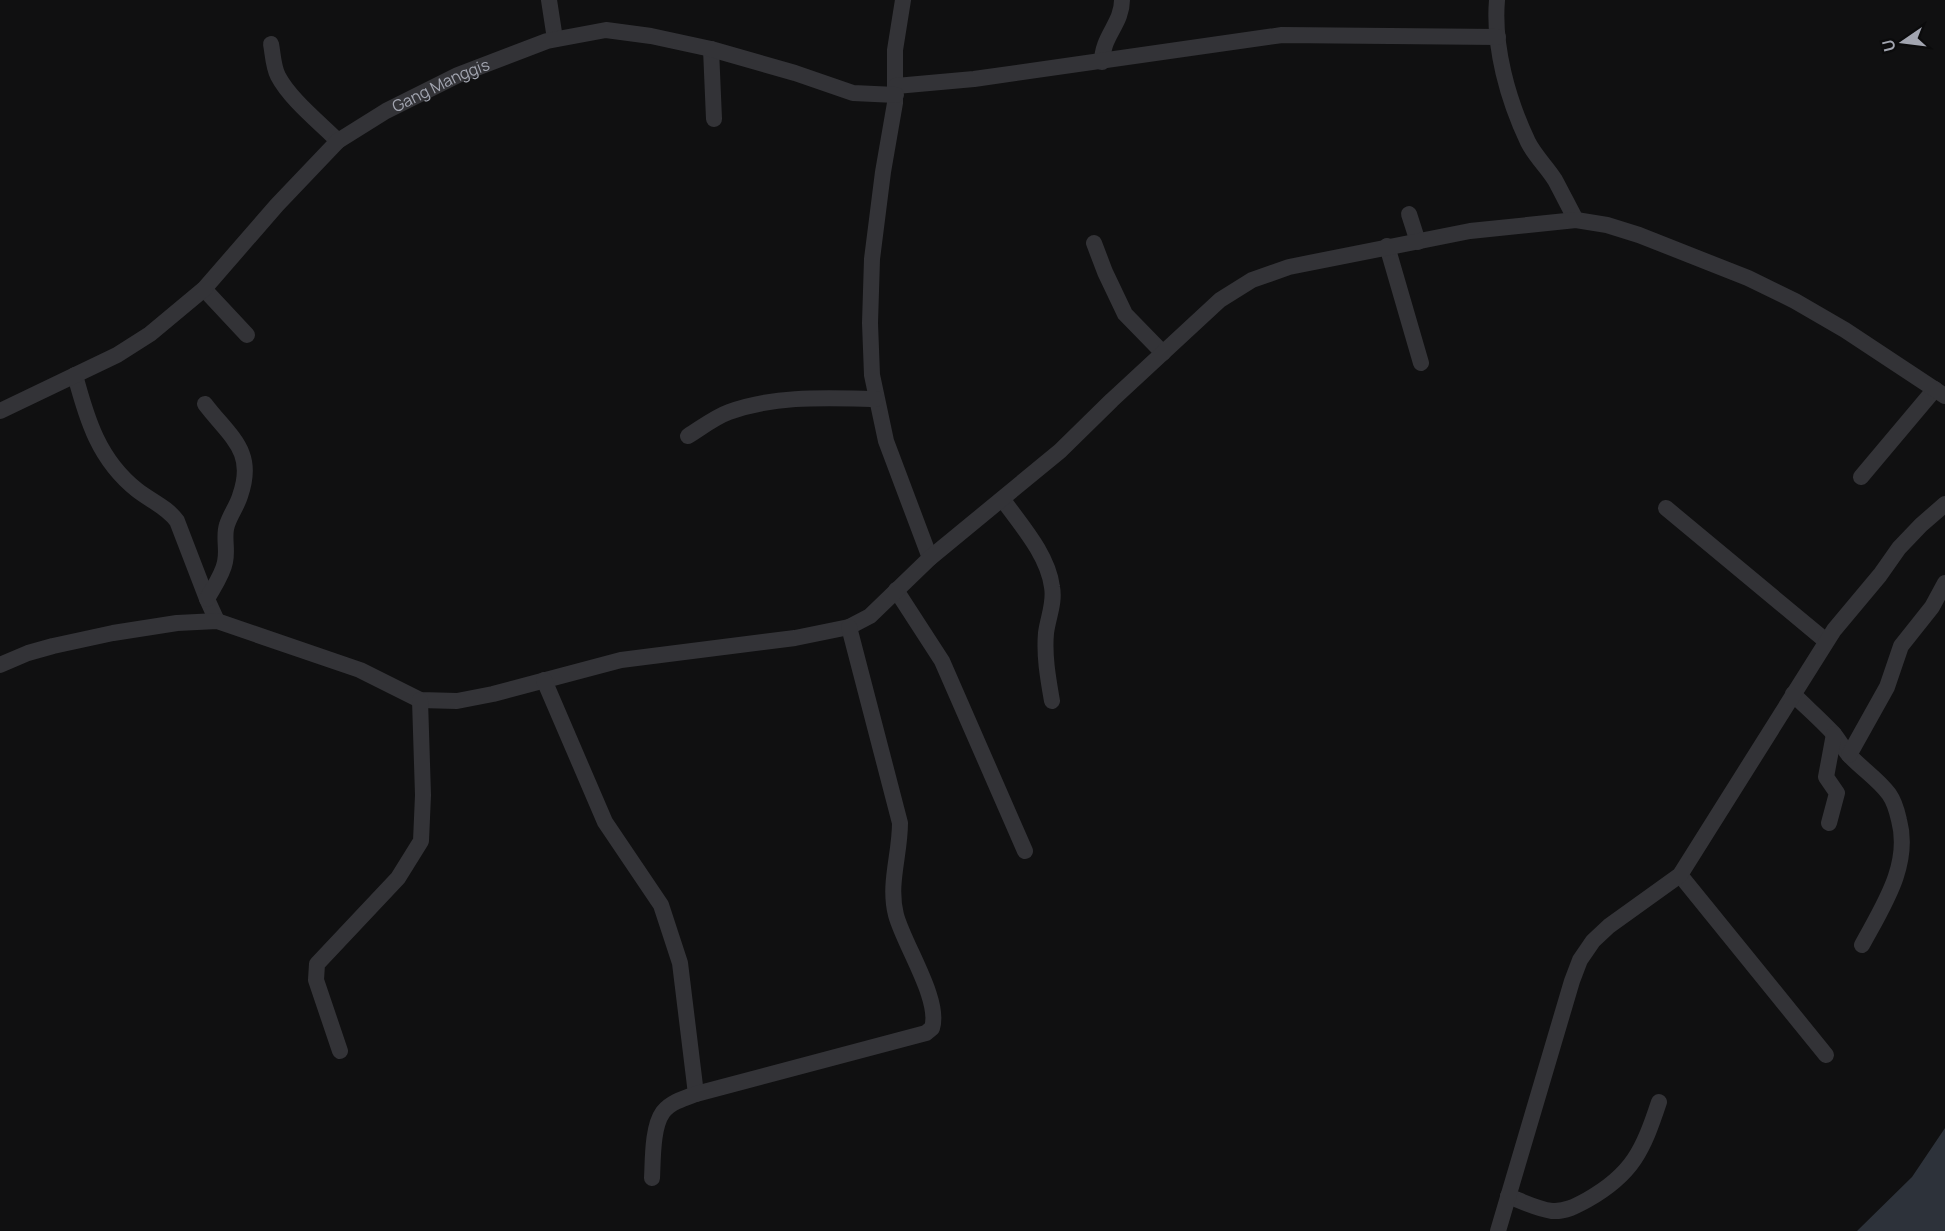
<svg xmlns="http://www.w3.org/2000/svg" width="1945" height="1231" viewBox="0 0 1945 1231" font-family="Manrope,sans-serif">
<style>
.water{fill:#2d323a}
.lines{fill:none;stroke-linecap:round;stroke-linejoin:round}
.minor{stroke:#333337;stroke-width:16}
.labels{text-anchor:middle;dominant-baseline:central;stroke-width:4.5;stroke-linejoin:round;paint-order:stroke}
.street-label{font-size:16px;fill:#a2a5b0;stroke:#0b0b0c}
</style>
<rect width="100%" height="100%" fill="#101011"/>
<path class="water" d="M1945 1128V1231H1857L1912 1177Z"/>
<g class="lines">
<g class="minor">
<path d="M549 0 555 39"/>
<path d="M903 0 895 50V103L883 172 872 259 870 323 872 375 886 441 930 558"/>
<path d="M1497 0C1493 47 1508 100 1528 142 1535 156 1547 167 1555 180 1562 193 1569 207 1576 220"/>
<path d="M271 44C273 54 273 66 278 76 290 99 319 122 338 141"/>
<path d="M711 49 714 119"/>
<path d="M1102 62C1102 36 1122 24 1122 0"/>
<path d="M896 86 974 79 1282 35 1498 37"/>
<path d="M1409 214 1418 242"/>
<path d="M1094 243 1105 272 1125 314 1163 353"/>
<path d="M1387 246 1421 363"/>
<path d="M204 289 247 335"/>
<path d="M75 375C87 420 99 460 137 490 151 501 167 507 177 521L207 599 217 621"/>
<path d="M205 404C230 437 256 451 240 496 237 506 230 515 227 525 223 536 228 550 225 562 223 574 213 588 207 599"/>
<path id="s1" d="M0 411 117 355 150 334 204 289 277 205 338 141 386 111 458 75 547 41 606 30 651 36 711 49 795 73 853 93 896 95"/>
<path d="M688 436C701 428 715 417 729 412 776 395 827 398 876 399"/>
<path d="M1861 477 1935 389"/>
<path d="M1003 500C1021 525 1048 555 1052 587 1055 603 1048 617 1046 633 1044 656 1048 678 1052 701"/>
<path d="M1666 508 1826 641"/>
<path d="M896 590 942 661 1025 851"/>
<path d="M0 665 28 653 53 646 113 633 177 623 217 621 360 670 420 700 457 701 493 694 621 660 795 638 849 627 870 616 930 558 1060 451 1112 400 1220 300 1252 280 1289 267 1470 231 1576 220 1607 225 1639 235 1748 278 1795 301 1845 330 1945 396"/>
<path d="M544 680 605 822 661 905 680 963 696 1094"/>
<path d="M1793 694C1806 707 1820 719 1833 733 1839 740 1843 748 1849 755 1862 769 1878 779 1889 794 1894 801 1897 811 1899 820 1911 865 1883 906 1862 945"/>
<path d="M1849 755 1887 687 1901 646 1932 607 1945 583"/>
<path d="M1829 823 1837 793 1826 777 1834 734"/>
<path d="M1680 875 1826 1055"/>
<path d="M340 1051 316 980 317 964 398 878 421 841 423 795 420 700"/>
<path d="M652 1178C653 1160 652 1127 663 1112 671 1102 685 1098 696 1094L926 1033 932 1028C941 1000 904 945 896 915 888 884 900 855 900 823L849 627"/>
<path d="M1508 1196C1521 1201 1537 1209 1552 1211 1565 1212 1576 1206 1587 1200 1633 1174 1643 1150 1659 1102"/>
<path d="M1498 1231 1572 981 1580 960 1593 941 1609 926 1680 875 1834 630 1880 575 1899 548 1921 525 1945 504"/>
</g>
</g>
<g class="labels">
<g class="street-label">
<text stroke="none"><textPath href="#s1" startOffset="556">Gang Manggis</textPath></text>
</g>
</g>
<g transform="translate(1903 42) rotate(256)" stroke="#0b0b0c" stroke-width="4.5" paint-order="stroke">
<path d="M0-4.5L10 22L0 15L-10 22Z" fill="#a2a5b0"/>
<text y="-9" font-size="16" font-weight="bold" text-anchor="middle" fill="#a2a5b0">U</text>
</g>
</svg>
